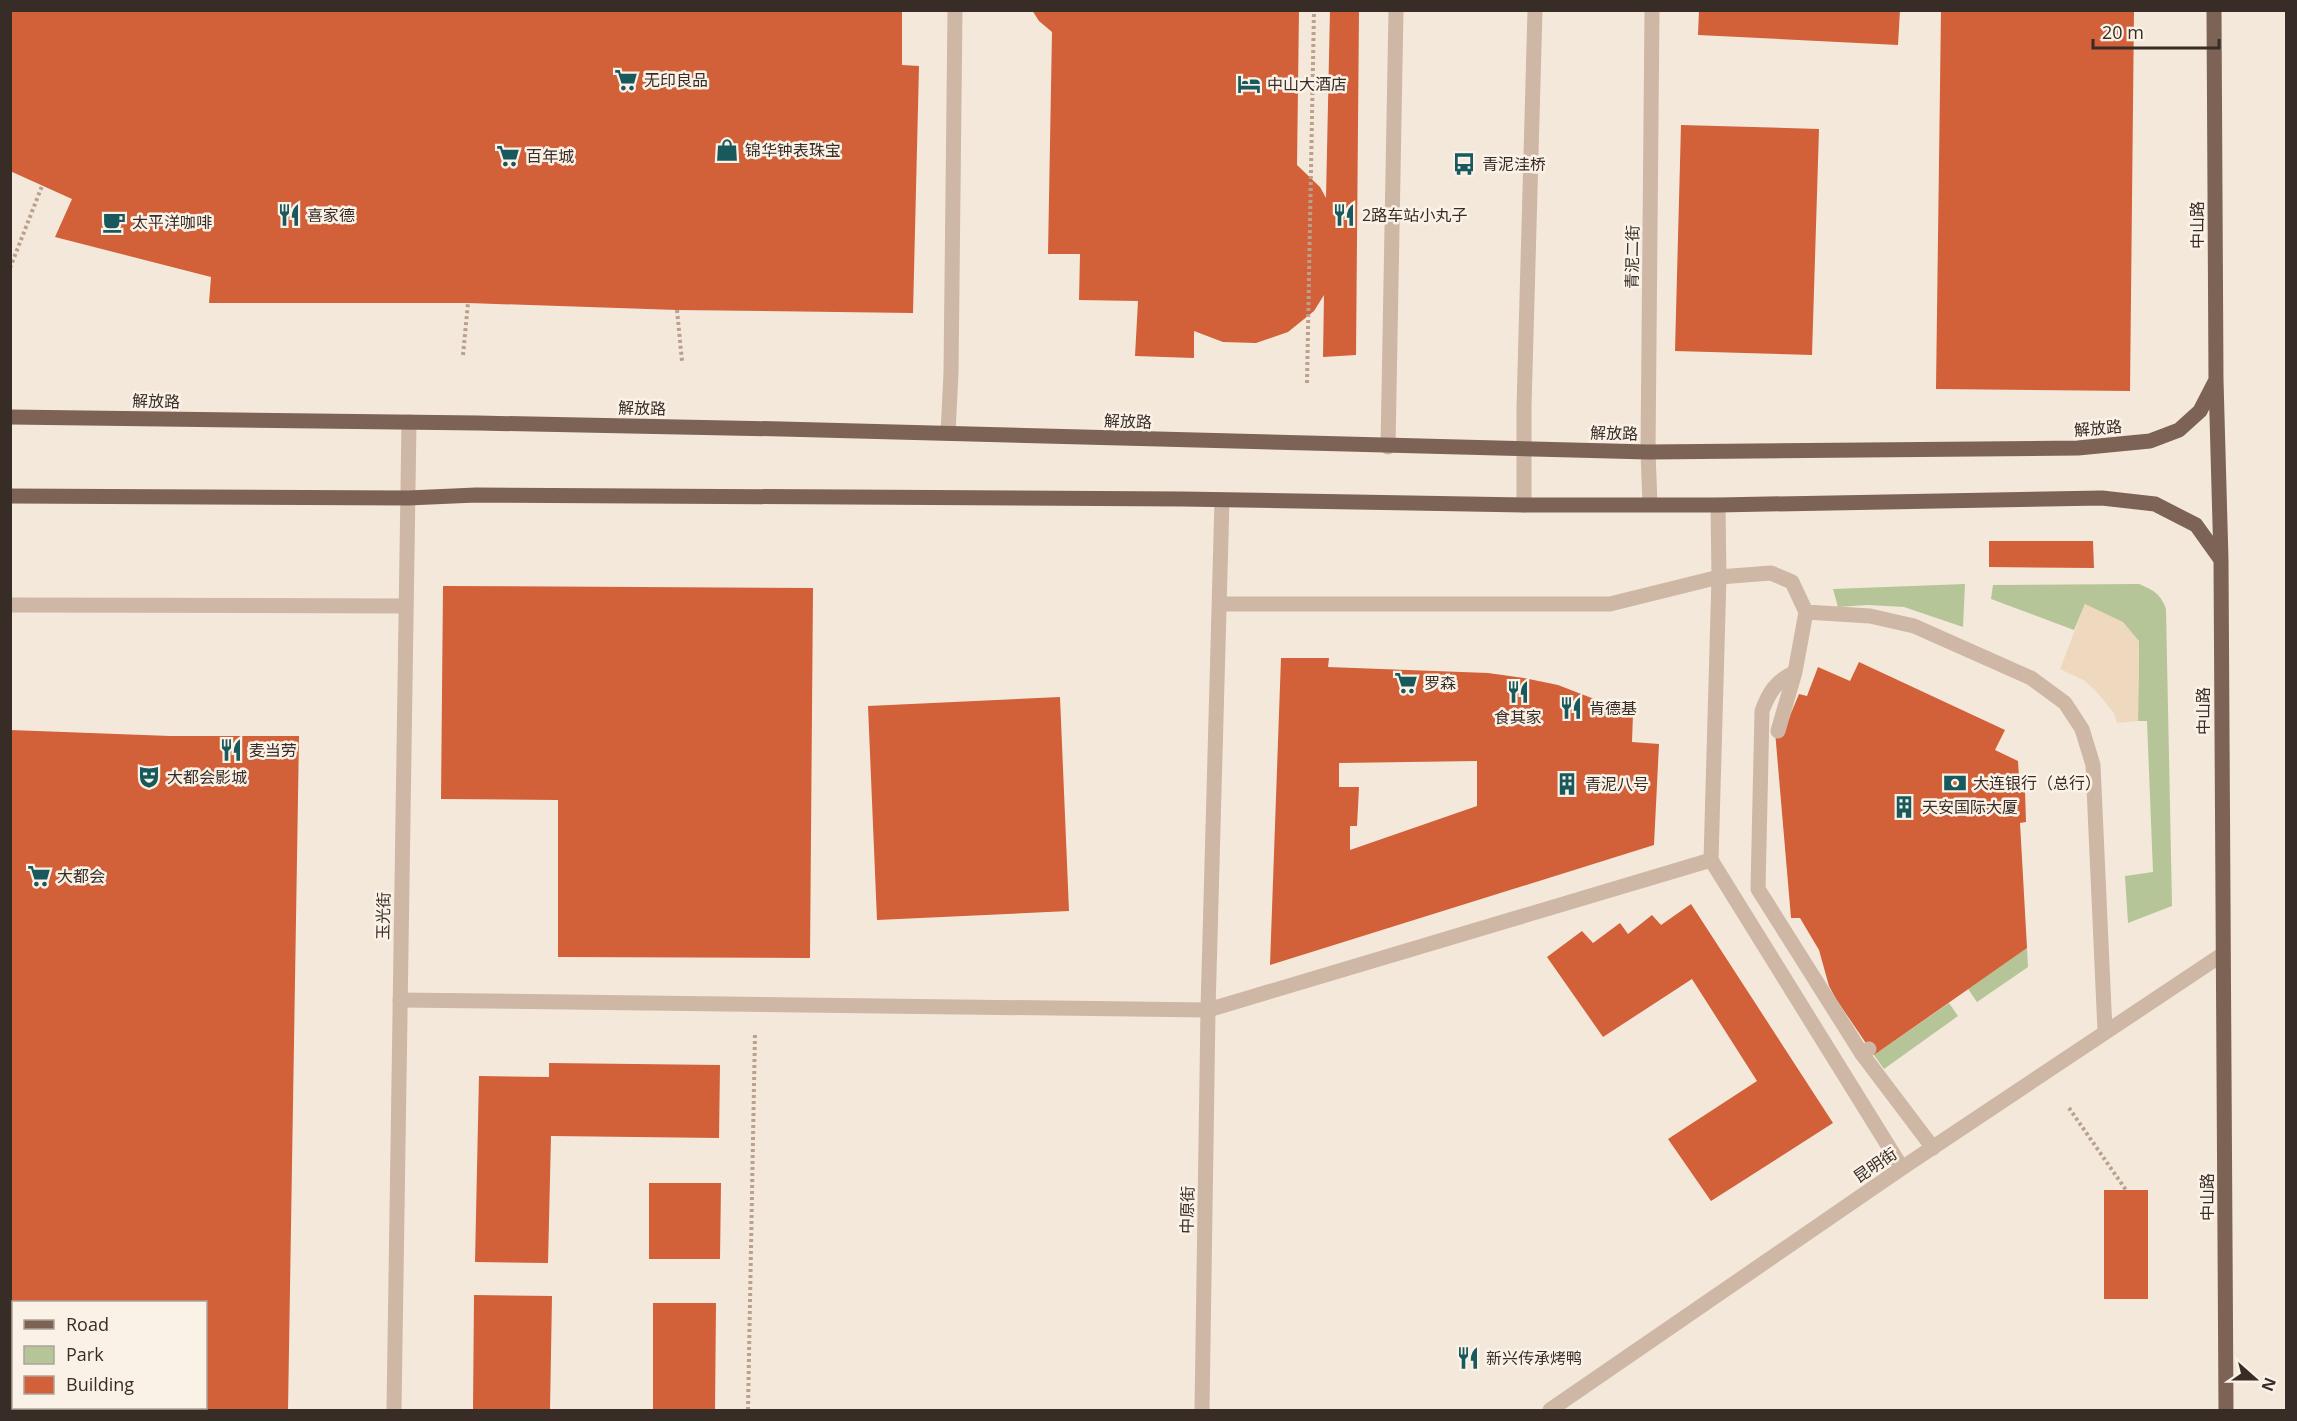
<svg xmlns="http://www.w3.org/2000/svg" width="2297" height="1421" viewBox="0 0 2297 1421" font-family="'Open Sans','Noto Sans SC',sans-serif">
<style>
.green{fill:#b5c598}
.plaza{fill:#eed9bf}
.building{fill:#d26039;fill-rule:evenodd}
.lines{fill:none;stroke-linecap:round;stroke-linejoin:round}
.path{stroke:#baa18e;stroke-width:4;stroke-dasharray:3 3;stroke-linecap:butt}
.service{stroke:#ceb7a4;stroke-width:15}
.pedestrian{stroke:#ceb7a4;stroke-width:15}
.minor{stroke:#ceb7a4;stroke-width:15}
.tertiary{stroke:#ceb7a4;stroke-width:15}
.primary{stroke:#7c6356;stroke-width:15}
.labels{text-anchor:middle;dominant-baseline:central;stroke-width:5;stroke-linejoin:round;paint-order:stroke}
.poi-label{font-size:16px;fill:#382c27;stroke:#fbf2e7;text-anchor:start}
.street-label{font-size:16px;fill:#382c27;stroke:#fbf2e7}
</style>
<rect width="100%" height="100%" fill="#f4e8da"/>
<path class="green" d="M1965 584 1963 627 1904 607 1868 605 1838 607 1833 589Z
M2139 584C2153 590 2161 594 2166 609L2172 906 2128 923 2125 876 2153 872 2147 721H2138L2139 641 2085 604 2074 630 1991 599 1993 585Z
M2027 948 2028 967 1977 1002 1968 989Z
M1949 1003 1958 1016 1884 1069 1874 1055Z"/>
<path class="plaza" d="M2085 604 2123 622 2139 641 2138 721 2117 723 2114 713 2096 691 2085 681 2060 669Z"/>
<path class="building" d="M10 10H902V65L919 66 913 313 677 310 468 303H209L211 277 55 237 72 199 10 171Z
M1032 10H1299L1297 165 1320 187 1326 198 1330 10H1359L1356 355 1323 357 1324 295 1314 311 1288 332 1256 343 1223 342 1194 331V358L1135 356 1138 301 1079 300 1080 254H1048L1052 32 1039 21Z
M1699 10H1900L1898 45 1698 35Z
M1941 10H2134L2130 391 1936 389Z
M1681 125 1819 129 1812 355 1675 351Z
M1989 541H2093L2094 568 1989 567Z
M443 586 813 588 810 958 558 957V800L441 799Z
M1281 658H1329L1328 667 1488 673 1524 678 1558 685 1633 714 1632 742 1659 744 1654 845 1270 965ZM1477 761V806L1350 850V826H1357L1359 787H1339V763Z
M1859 662 2005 730 1995 750 2018 761 2020 792 2025 791 2026 822 2020 823 2027 948 1874 1055 1836 999 1829 986 1819 950 1800 918H1791L1775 731 1784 730 1799 694 1807 696 1818 667 1850 681Z
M1060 697 1069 911 877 920 868 706Z
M10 730 170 736H299L288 1410H10ZM14 1302H206V1408H14Z
M1691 904 1833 1123 1711 1201 1668 1139 1757 1081 1692 979 1603 1037 1547 957 1582 931 1593 943 1620 923 1628 934 1652 915 1661 925Z
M549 1063 720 1065 719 1138 551 1136 548 1263 475 1262 479 1076 549 1077Z
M649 1183H721L720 1259H649Z
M2104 1190H2148V1299H2104Z
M474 1295 552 1296 550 1410H473Z
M653 1303H716L715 1410H653Z"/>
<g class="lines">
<path class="path" d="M10 268 42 186
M677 310 682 361
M463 355 468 303
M1307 383 1314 10
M2069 1108 2126 1190
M748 1410 755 1032"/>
<path class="service" d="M1718 505 1719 577 1711 860 1902 1168
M1220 604H1610L1719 577 1771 573 1792 582 1806 612
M10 605 406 606
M1778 731 1795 672
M1933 1148 1862 1054 1758 889 1762 711C1769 692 1776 681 1795 672L1806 612 1870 616 1914 626 2031 678 2065 703 2082 729 2093 765 2105 1031"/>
<path class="pedestrian" d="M948 433 951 373 955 10
M1650 504 1648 452 1652 10
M1202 1410 1208 1010"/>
<path class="minor" d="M1388 447 1396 10
M1524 505V407L1535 10
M400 1000 1208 1010 1711 860
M1208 1010 1222 500
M1862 1054 1869 1049"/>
<path class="tertiary" d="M394 1410 409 422
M1550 1410 1902 1168 2223 954"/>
<path class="primary" d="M2214 10 2216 380 2221 560 2226 1410
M10 417 478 423 782 429 1648 452 2078 448 2150 441 2179 430 2200 411 2216 380
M10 496 408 498 476 495 1182 499 1524 505H1718L2102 498 2155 504 2196 525 2221 560"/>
</g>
<defs>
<g id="supermarket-bare" transform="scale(1.8)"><path d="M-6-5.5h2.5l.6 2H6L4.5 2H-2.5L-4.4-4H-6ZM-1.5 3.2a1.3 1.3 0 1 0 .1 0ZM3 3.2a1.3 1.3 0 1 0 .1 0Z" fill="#18595e" stroke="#fbf2e7" stroke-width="2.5" paint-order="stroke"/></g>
<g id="hotel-bare" transform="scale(1.8)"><path d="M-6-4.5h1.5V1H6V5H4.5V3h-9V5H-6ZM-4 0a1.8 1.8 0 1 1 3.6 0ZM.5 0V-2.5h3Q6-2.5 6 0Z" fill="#18595e" stroke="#fbf2e7" stroke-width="2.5" paint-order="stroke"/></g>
<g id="shop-bare" transform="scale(1.8)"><path d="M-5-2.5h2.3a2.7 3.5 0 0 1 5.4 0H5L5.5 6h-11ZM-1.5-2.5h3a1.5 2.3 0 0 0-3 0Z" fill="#18595e" stroke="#fbf2e7" stroke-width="2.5" paint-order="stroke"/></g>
<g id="bus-bare" transform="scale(1.8)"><path d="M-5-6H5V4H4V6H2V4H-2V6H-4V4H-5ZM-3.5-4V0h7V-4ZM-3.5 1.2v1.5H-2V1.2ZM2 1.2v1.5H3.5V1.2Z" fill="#18595e" stroke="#fbf2e7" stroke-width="2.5" paint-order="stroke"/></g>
<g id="restaurant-bare" transform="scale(1.8)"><path d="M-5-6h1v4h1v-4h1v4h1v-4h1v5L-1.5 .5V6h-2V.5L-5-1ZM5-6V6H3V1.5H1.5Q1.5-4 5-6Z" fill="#18595e" stroke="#fbf2e7" stroke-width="2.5" paint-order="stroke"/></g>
<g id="cafe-bare" transform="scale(1.8)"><path d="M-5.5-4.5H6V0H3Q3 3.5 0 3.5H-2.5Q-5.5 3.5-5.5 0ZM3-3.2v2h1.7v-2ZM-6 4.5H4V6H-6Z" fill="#18595e" stroke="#fbf2e7" stroke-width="2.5" paint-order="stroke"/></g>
<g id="theatre-bare" transform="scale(1.8)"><path d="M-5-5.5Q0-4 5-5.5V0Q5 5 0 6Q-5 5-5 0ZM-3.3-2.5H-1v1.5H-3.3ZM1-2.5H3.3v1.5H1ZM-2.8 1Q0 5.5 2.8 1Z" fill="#18595e" stroke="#fbf2e7" stroke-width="2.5" paint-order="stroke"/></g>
<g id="bank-bare" transform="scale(1.8)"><path d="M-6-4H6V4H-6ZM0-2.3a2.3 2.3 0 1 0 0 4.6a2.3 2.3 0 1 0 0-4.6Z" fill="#18595e" stroke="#fbf2e7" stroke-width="2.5" paint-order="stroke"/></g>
<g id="building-bare" transform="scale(1.8)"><path d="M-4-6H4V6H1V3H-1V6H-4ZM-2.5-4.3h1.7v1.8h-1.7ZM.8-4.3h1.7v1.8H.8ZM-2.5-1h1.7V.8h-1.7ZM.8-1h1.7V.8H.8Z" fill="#18595e" stroke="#fbf2e7" stroke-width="2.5" paint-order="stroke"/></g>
</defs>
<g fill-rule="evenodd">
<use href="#supermarket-bare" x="626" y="80"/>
<use href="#hotel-bare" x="1249" y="84"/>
<use href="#shop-bare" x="727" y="150"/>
<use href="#supermarket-bare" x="508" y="156"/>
<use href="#bus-bare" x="1464" y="164"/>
<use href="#restaurant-bare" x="289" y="215"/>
<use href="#restaurant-bare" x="1344" y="215"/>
<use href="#cafe-bare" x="114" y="222"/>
<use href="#supermarket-bare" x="1406" y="683"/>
<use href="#restaurant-bare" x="1518" y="692"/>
<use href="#restaurant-bare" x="1571" y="708"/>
<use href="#restaurant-bare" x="231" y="750"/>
<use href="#theatre-bare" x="149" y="777"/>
<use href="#bank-bare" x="1955" y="783"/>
<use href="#building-bare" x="1567" y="784"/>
<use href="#building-bare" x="1904" y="807"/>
<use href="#supermarket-bare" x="39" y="876"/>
<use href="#restaurant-bare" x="1468" y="1358"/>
</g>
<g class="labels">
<g class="poi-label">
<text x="644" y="80">无印良品</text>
<text x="1267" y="84">中山大酒店</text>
<text x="745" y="150">锦华钟表珠宝</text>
<text x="526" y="156">百年城</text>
<text x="1482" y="164">青泥洼桥</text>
<text x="307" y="215">喜家德</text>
<text x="1362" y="215">2路车站小丸子</text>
<text x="132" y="222">太平洋咖啡</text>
<text x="1424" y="683">罗森</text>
<text x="1589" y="708">肯德基</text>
<text x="1518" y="717" text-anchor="middle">食其家</text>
<text x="249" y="750">麦当劳</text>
<text x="167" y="777">大都会影城</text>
<text x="1973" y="783">大连银行（总行）</text>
<text x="1585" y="784">青泥八号</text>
<text x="1922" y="807">天安国际大厦</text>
<text x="57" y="876">大都会</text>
<text x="1486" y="1358">新兴传承烤鸭</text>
</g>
<g class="street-label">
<text transform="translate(2197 225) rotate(-90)">中山路</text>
<text transform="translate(1632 257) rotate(-89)">青泥二街</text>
<text transform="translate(156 401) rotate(1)">解放路</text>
<text transform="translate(642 408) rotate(1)">解放路</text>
<text transform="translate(1128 421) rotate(2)">解放路</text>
<text transform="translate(2098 428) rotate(-5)">解放路</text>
<text transform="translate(1614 433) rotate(1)">解放路</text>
<text transform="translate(2203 711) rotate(-90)">中山路</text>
<text transform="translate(383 916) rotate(-89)">玉光街</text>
<text transform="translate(1875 1165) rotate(-34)">昆明街</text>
<text transform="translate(2207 1197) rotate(-90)">中山路</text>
<text transform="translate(1187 1210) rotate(-89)">中原街</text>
</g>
</g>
<rect width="2297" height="1421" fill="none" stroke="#382c27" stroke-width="24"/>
<rect x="12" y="1301" width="195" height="108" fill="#fbf2e7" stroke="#ada39a" stroke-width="1.5"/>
<rect x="24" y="1320" width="30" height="9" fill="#7c6356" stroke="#ada39a" stroke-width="1.5"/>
<text x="66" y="1331" font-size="18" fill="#382c27">Road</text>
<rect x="24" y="1346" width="30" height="18" fill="#b5c598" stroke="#ada39a" stroke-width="1.5"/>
<text x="66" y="1361" font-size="18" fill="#382c27">Park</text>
<rect x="24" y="1376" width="30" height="18" fill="#d26039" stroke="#ada39a" stroke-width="1.5"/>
<text x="66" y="1391" font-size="18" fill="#382c27">Building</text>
<g transform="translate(2255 1379) rotate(111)" stroke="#fbf2e7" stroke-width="4.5" paint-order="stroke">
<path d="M0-4.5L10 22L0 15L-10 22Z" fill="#382c27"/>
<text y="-9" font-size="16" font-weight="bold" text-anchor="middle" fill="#382c27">N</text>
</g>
<path d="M2093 39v9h126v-9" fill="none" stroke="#382c27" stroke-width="3"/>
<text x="2102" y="39" font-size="18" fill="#382c27" stroke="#fbf2e7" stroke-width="4.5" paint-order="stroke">20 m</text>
</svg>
